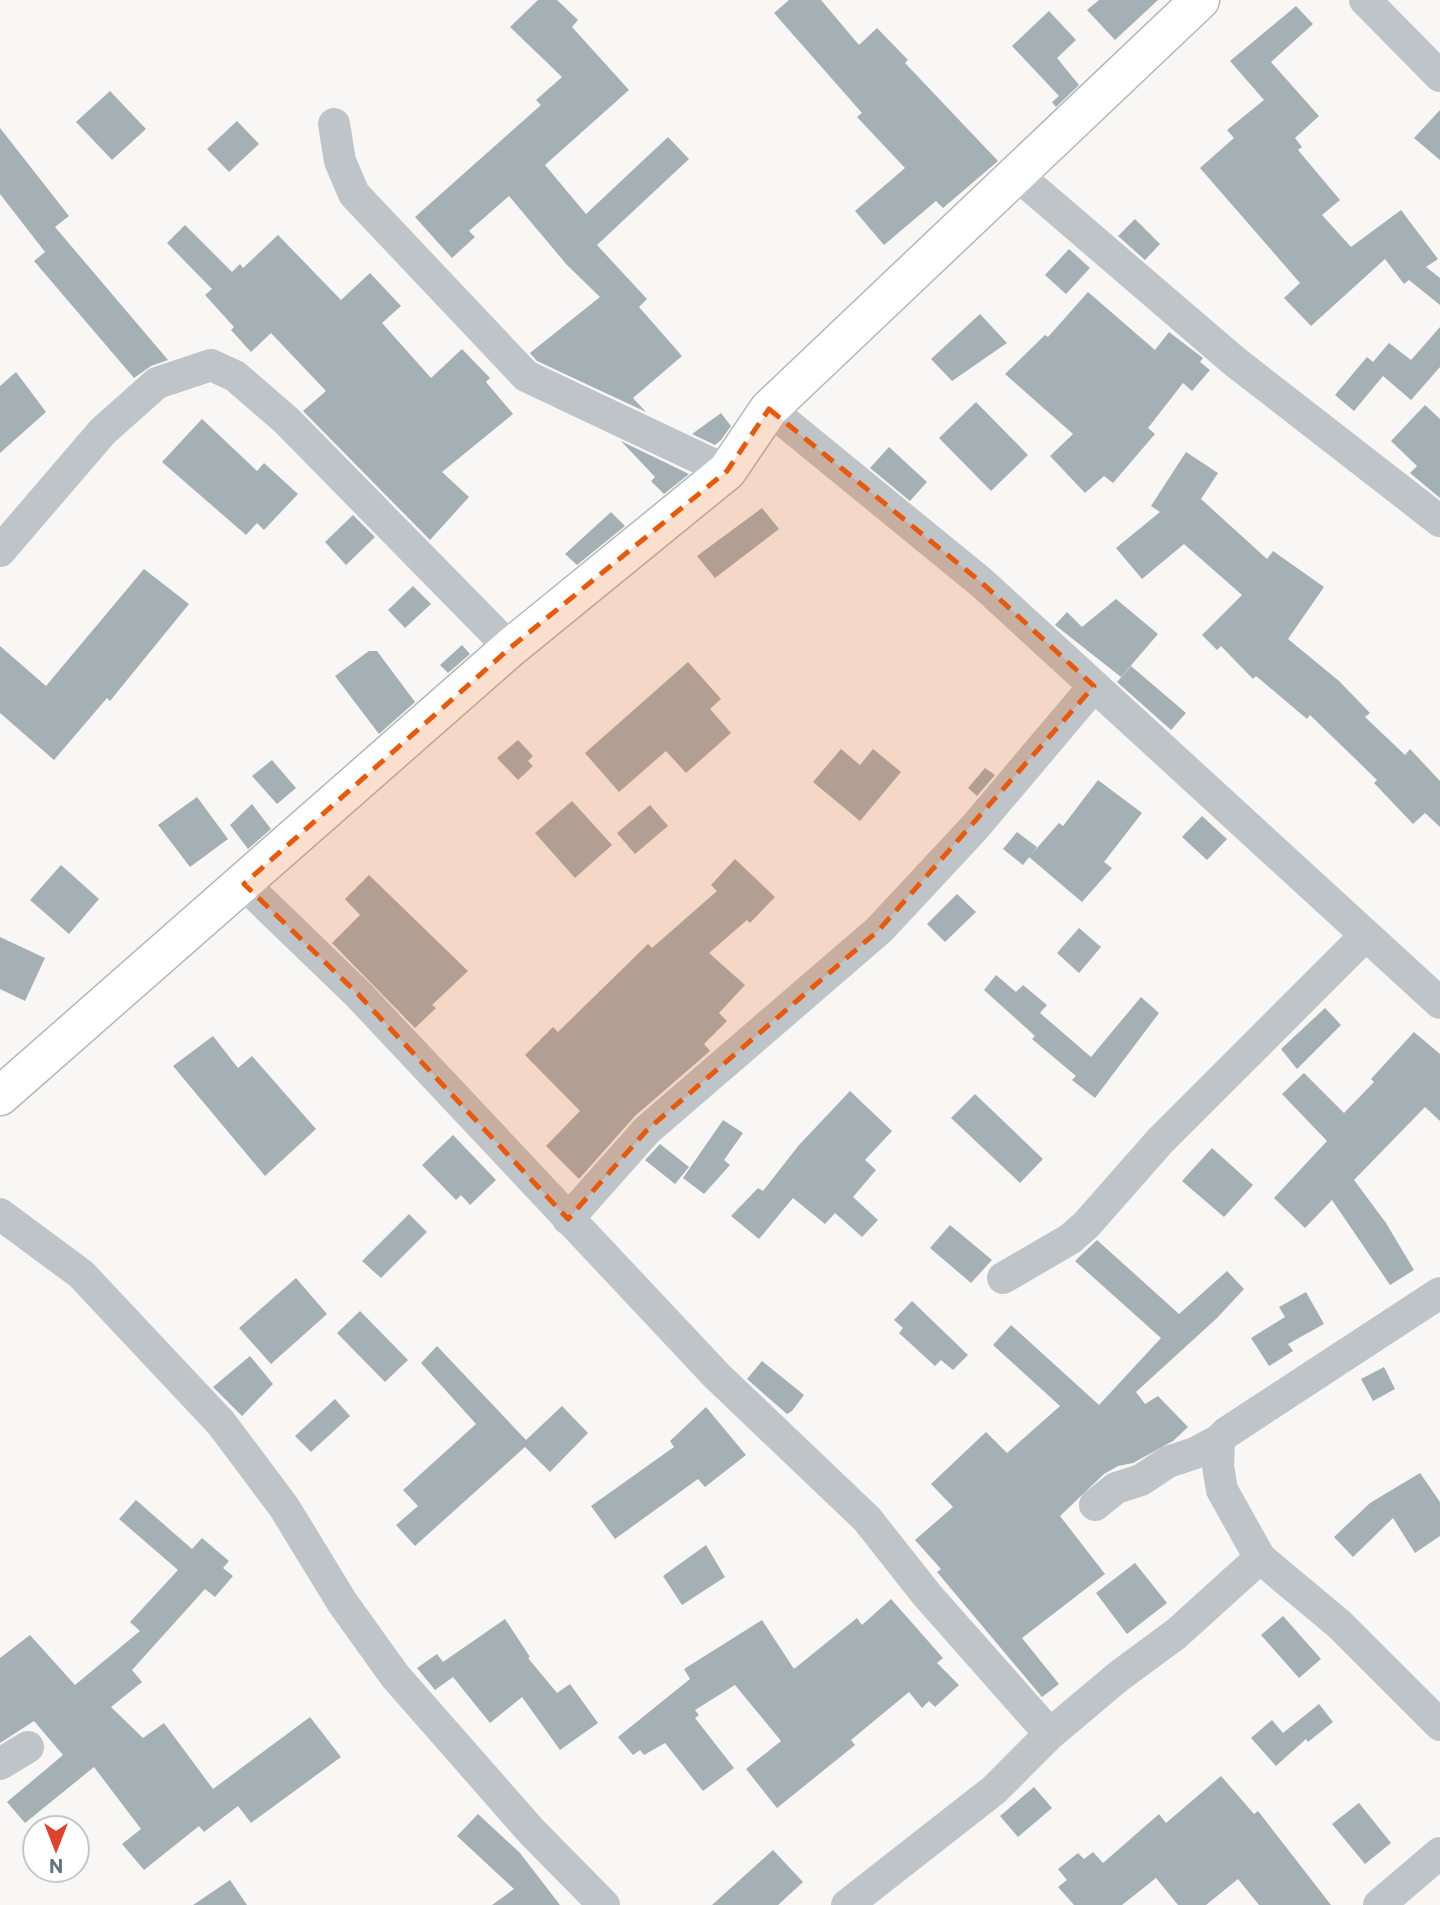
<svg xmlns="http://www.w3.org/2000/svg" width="1440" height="1905" viewBox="0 0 1440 1905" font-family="Commissioner,sans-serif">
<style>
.building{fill:#a5b0b4}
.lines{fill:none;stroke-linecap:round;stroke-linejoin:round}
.secondary-casing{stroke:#b1b8bb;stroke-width:41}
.street{stroke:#bec4c7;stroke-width:32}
.secondary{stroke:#fff;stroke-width:38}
.marked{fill:#e8590c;fill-opacity:0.2;stroke:#e8590c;stroke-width:5;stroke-dasharray:14 9;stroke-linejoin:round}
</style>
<rect width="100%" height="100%" fill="#f8f7f5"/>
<path class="building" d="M538 0H557L578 20 572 27 629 90 545 165 586 214 668 137 689 159 597 245 647 299 639 307 682 356 633 398 646 412 537 361 530 353 600 297 567 265 509 196 469 231 475 237 452 258 415 217 541 105 536 100 562 77 510 27Z
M789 0H821L859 45 877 28 908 60 905 63 998 161 943 208 936 201 884 245 855 211 905 168 857 117 862 113 774 13Z
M1099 0H1158L1115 40 1087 10Z
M1296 6 1313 24 1271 62 1319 116 1295 138 1302 147 1298 150 1340 200 1322 215 1351 247 1401 210 1438 259 1426 267 1440 278V305L1409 280 1404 284 1385 259 1311 326 1284 298 1300 283 1200 168 1234 138 1227 130 1264 100 1230 61Z
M1049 11 1076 40 1057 58 1079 85 1056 107 1052 102 1059 96 1012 46Z
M110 91 146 129 112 160 76 122Z
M1440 110V160L1414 138Z
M237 121 259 144 229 172 207 149Z
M0 128 69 216 55 227 168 360 151 366 134 378 34 261 45 252 0 194Z
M1135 219 1160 244 1145 260 1118 236Z
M185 225 232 272 240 264 243 268 278 235 341 300 370 273 401 306 382 323 431 378 462 349 490 378 486 382 513 414 442 472 469 497 430 540 303 411 326 391 271 333 251 352 231 330 234 327 205 295 212 289 167 243Z
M1069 249 1090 268 1066 294 1045 275Z
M1088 292 1155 350 1169 332 1203 358 1200 362 1210 370 1192 391 1183 383 1148 428 1155 434 1113 483 1104 476 1085 493 1050 456 1073 434 1005 374 1045 335 1048 337Z
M980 314 1007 343 952 381 931 359Z
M1440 327V367L1411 400 1383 376 1354 411 1335 395 1367 357 1373 362 1389 343 1411 360Z
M16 372 46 412 0 453V386Z
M976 402 1028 455 991 491 939 438Z
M1425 405 1440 419V498L1410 473 1417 466 1391 441Z
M721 413 731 426 721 440 715 445 692 434Z
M202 419 257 471 264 463 298 494 264 530 257 523 246 535 162 462Z
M621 441 689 474 664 494 651 481 655 477Z
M889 447 927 482 910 501 870 468Z
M1186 452 1218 473 1201 499 1267 559 1273 551 1324 587 1288 639 1339 681 1370 713 1365 717 1405 755 1410 749 1440 781V827L1425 813 1413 824 1374 783 1377 780 1310 715 1307 719 1256 676 1253 679 1221 646 1217 650 1202 635 1242 595 1184 544 1142 579 1116 548 1160 512 1151 506Z
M762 508 779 529 715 578 697 556Z
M611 512 625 526 577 565 565 554Z
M353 515 375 537 346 565 325 542Z
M144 569 189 604 110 701 107 698 54 760 0 713V646L46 686Z
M413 586 431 604 405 628 388 610Z
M1116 599 1158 634 1121 677 1055 625 1067 612 1082 627Z
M462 645 470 654 448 673 440 665Z
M369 651H377L415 702 379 734 335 676Z
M688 662 721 699 710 709 731 733 686 773 666 751 619 792 585 753Z
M1131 666 1186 713 1171 730 1117 682Z
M518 740 533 756 528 761 533 766 518 780 497 758Z
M841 749 860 765 873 749 901 772 860 821 813 782Z
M272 760 296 788 277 804 252 776Z
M985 768 995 775 977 796 968 788Z
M1098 780 1142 813 1104 862 1112 868 1082 902 1029 857 1059 823 1063 826Z
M197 797 228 839 190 867 158 825Z
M572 801 612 845 575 878 535 833Z
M252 804 271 829 248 849 230 825Z
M650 805 668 826 635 854 617 833Z
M1202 816 1227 839 1207 860 1182 837Z
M1017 832 1037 847 1023 865 1003 849Z
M735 859 775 897 750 923 747 920 709 953 745 985 719 1013 727 1021 704 1044 710 1051 635 1116 579 1179 546 1146 580 1111 525 1055 553 1027 558 1032 648 944 652 948 717 891 711 885Z
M61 865 99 899 69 934 30 900Z
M369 875 468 971 432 1005 436 1008 415 1028 332 943 360 915 345 899Z
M957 894 976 912 945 942 927 924Z
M1079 928 1101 947 1079 973 1057 953Z
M0 937 45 958 25 1001 0 989Z
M996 975 1016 992 1023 985 1047 1005 1040 1013 1091 1057 1141 997 1159 1013 1095 1098 1072 1080 1076 1076 1032 1039 1035 1036 984 990Z
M1325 1008 1341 1025 1297 1069 1281 1049Z
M1414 1032 1440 1054V1121L1425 1107 1354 1180 1386 1223 1414 1270 1390 1285 1332 1200 1305 1228 1274 1198 1327 1141 1282 1094 1304 1073 1344 1113 1374 1082 1371 1079Z
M213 1036 238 1068 252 1056 316 1129 265 1176 173 1066Z
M850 1091 892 1131 865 1160 876 1170 853 1197 878 1220 862 1237 835 1213 825 1224 793 1198 759 1239 731 1216 758 1188 763 1191 799 1145Z
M975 1094 1043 1159 1020 1183 951 1118Z
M723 1120 743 1133 724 1160 730 1165 704 1194 683 1178Z
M453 1135 496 1180 470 1205 461 1195 456 1200 422 1165Z
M660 1144 689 1167 675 1184 645 1160Z
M1212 1148 1253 1185 1224 1217 1182 1181Z
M409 1214 427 1232 381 1278 362 1261Z
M950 1225 992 1260 971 1283 930 1248Z
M1097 1240 1179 1314 1227 1271 1244 1289 1217 1318 1136 1392 1145 1404 1158 1396 1188 1427 1173 1441 1133 1463 1118 1466 1104 1474 1060 1516 1105 1574 1022 1638 1059 1684 1042 1697 937 1572 941 1569 915 1540 953 1507 931 1484 986 1432 1007 1453 1060 1406 993 1345 1011 1325 1099 1405 1161 1338 1075 1261Z
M296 1278 327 1314 271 1364 239 1328Z
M1306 1292 1324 1324 1288 1344 1293 1351 1269 1366 1251 1338 1285 1317 1279 1307Z
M912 1301 968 1355 953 1370 941 1360 935 1366 899 1333 903 1328 894 1320Z
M360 1311 408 1360 385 1382 337 1333Z
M437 1346 526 1440 562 1406 588 1433 550 1472 525 1447 415 1546 396 1525 418 1506 403 1490 476 1424 421 1363Z
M250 1356 273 1384 242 1416 213 1387Z
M762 1361 804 1395 792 1411 787 1414 747 1379Z
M1384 1367 1395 1389 1373 1401 1361 1379Z
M335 1399 350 1416 311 1452 295 1436Z
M706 1407 746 1455 705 1487 698 1479 615 1539 591 1506 674 1447 670 1441Z
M1420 1473 1440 1502V1536L1415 1553 1393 1518 1353 1557 1334 1537 1370 1503Z
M136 1500 192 1549 202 1538 229 1561 223 1568 233 1576 215 1597 205 1589 132 1670 142 1682 111 1707 143 1738 164 1723 213 1789 310 1717 341 1757 251 1823 238 1806 204 1832 199 1826 144 1870 122 1844 141 1829 94 1767 25 1823 7 1802 63 1755 34 1721 0 1743V1658L30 1635 75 1685 140 1631 130 1622 178 1570 119 1519Z
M706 1545 725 1577 682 1605 663 1576Z
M1135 1563 1167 1603 1127 1634 1096 1593Z
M891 1599 943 1658 937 1663 959 1685 935 1707 929 1701 922 1708 909 1692 851 1740 855 1745 777 1808 746 1769 781 1741 735 1685 695 1710 699 1715 695 1718 734 1768 703 1791 665 1743 644 1755 640 1750 633 1755 618 1737 690 1679 684 1669 762 1620 794 1669 857 1618 862 1625Z
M1283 1616 1321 1659 1299 1678 1261 1635Z
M505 1619 530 1657 528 1658 557 1693 570 1684 598 1723 560 1750 522 1697 490 1723 453 1677 435 1690 417 1668 437 1654 443 1662Z
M1319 1704 1333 1722 1308 1742 1306 1739 1276 1766 1251 1738 1272 1720 1283 1733Z
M1221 1776 1254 1814 1258 1811 1331 1905H1259L1238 1879 1206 1905H1178L1156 1878 1122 1905H1074L1058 1887 1067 1880 1058 1869 1078 1853 1084 1859 1093 1852 1103 1863 1159 1814 1166 1823Z
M1034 1787 1052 1808 1018 1837 1000 1816Z
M1359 1803 1391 1843 1365 1864 1332 1824Z
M478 1814 520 1853 560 1905H492L514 1889 457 1836Z
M773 1850 803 1882 778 1905H712Z
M230 1880 247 1905H193Z"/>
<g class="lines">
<g class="secondary-casing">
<path id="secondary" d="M0 1096 510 648 727 471 769 409 1200 0"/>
</g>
<path class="street" d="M1365 0 1440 76
M334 124 340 161 354 194 526 376 727 471
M1016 174 1234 361 1440 521
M769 409 982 583 1440 1003
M0 551 103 431 157 383 211 365 235 376 286 420 510 648
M244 884 358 994 717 1376 867 1519 927 1595 1050 1734
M0 1214 81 1274 221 1423 284 1507 342 1602 395 1676 532 1832 604 1905
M568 1219 647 1130 879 930 975 827 1094 686
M1003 1278 1070 1239 1086 1225 1160 1141 1365 936
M1440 1293 1226 1433 1219 1440 1218 1466 1222 1490 1260 1558 1339 1624 1440 1725
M1095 1505 1116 1488 1141 1480 1168 1462 1195 1453 1219 1440
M0 1764 28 1747
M847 1905 994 1790 1050 1734 1119 1676 1176 1634 1260 1558
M1379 1905 1440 1853"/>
<use href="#secondary" class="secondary"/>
</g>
<path class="marked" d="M769 409 982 583 1094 686 879 930 647 1130 568 1219 358 994 244 884 510 648 727 471Z"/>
<g transform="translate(56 1849) rotate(180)"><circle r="33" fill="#ffffff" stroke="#c1c8cc" stroke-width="2"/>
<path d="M0-5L12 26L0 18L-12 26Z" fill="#e0422c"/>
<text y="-10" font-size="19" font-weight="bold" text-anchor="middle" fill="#63767f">N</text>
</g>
</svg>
